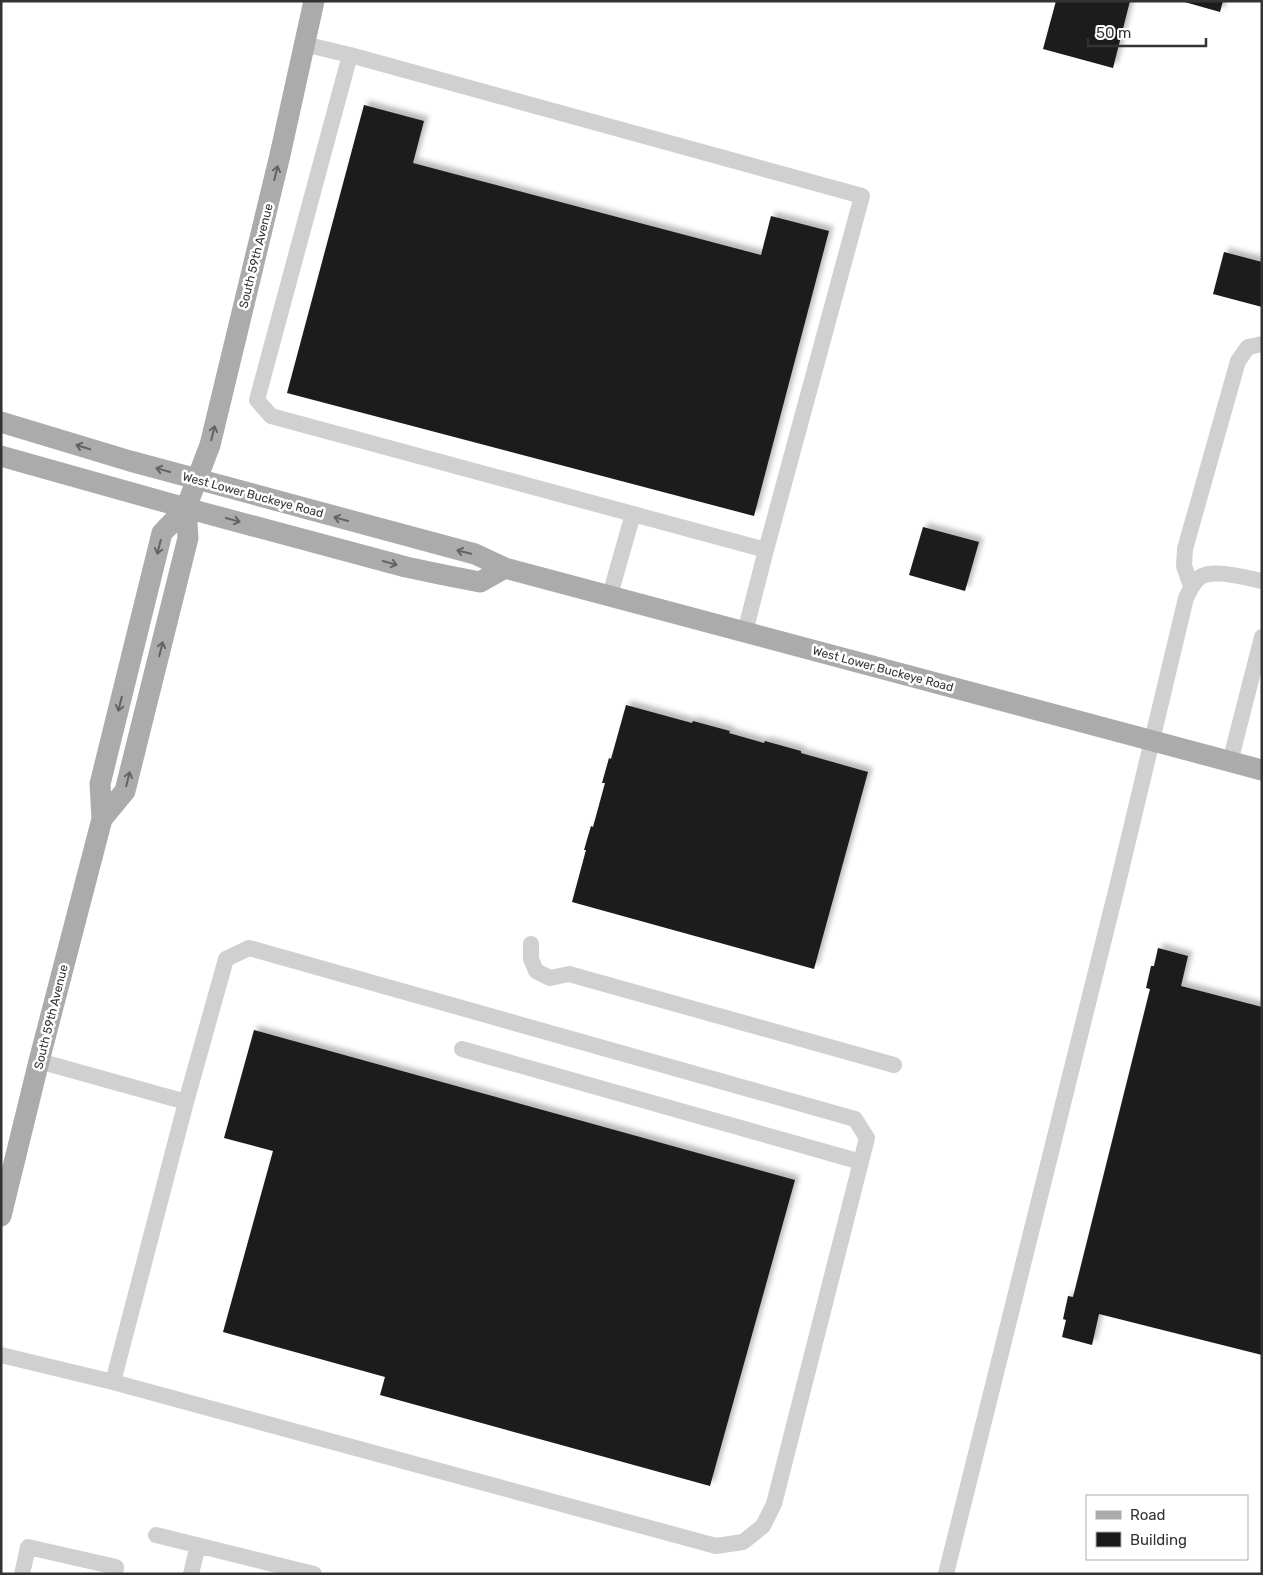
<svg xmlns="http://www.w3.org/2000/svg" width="1263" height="1575" viewBox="0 0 1263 1575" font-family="Rubik,sans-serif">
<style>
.building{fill:#1a1a1a;filter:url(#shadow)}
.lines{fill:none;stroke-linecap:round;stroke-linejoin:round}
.minor{stroke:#d0d0d0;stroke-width:16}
.major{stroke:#ababab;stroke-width:21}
.oneway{stroke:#636363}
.labels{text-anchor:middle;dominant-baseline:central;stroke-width:5;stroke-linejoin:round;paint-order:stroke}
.street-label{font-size:12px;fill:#333;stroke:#fff}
</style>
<defs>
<filter id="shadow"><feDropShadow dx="4.5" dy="-4.5" stdDeviation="2.5" flood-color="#0004"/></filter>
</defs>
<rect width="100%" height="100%" fill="#fff"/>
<path class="building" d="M1056 1H1130L1113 68 1043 49Z
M1181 1H1223L1220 12Z
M364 105 424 121 413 163 761 255 771 216 829 231 754 516 287 393Z
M1224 252 1262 262V307L1213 294Z
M923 527 979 542 965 591 909 575Z
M626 705 692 723 693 721 730 731 729 733 764 743 765 741 801 751V753L868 772 814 969 572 902 586 850H584L591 826 593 827 605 783H602L609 758 611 759Z
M1158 948 1188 956 1181 986 1262 1007V1355L1099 1314 1092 1345 1062 1337 1066 1320 1063 1319 1068 1296 1073 1297 1150 989 1146 988 1151 966H1154Z
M254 1030 795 1180 710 1486 380 1395 385 1377 223 1332 273 1151 224 1138Z"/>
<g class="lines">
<path class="minor" d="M304 44 350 55 257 400 271 416 766 550 745 632
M350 55 862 196 766 550
M1191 586 1184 566 1185 549 1238 361 1248 347 1262 344
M610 595 633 514
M1230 762 1262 637
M531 944V959L536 971 550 978 569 974 894 1065
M462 1049 861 1162
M1 1355 113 1382 186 1102 39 1061
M113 1382 716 1546 743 1542 763 1526 774 1504 867 1138 855 1119 249 948 226 959 186 1102
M156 1535 314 1574
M22 1574 28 1547 116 1567 115 1574
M191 1574 198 1545
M946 1574 1118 883 1186 598C1190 590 1194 580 1202 576 1216 569 1246 578 1262 581"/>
<path class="major" d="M1 422 130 461 475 554 505 568 1262 770
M1 456 186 508 406 567 444 575 480 582 505 568
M102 819 125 791 188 538 186 508 210 445 280 155 314 1
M1 1216 39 1061 102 819 100 784 162 533 186 508"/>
</g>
<defs><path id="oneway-shaft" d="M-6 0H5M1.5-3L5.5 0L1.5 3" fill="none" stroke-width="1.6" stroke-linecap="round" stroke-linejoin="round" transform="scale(1.25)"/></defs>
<g class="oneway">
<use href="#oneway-shaft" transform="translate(276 173) rotate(-76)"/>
<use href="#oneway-shaft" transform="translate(213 433) rotate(-76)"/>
<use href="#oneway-shaft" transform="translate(83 447) rotate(-163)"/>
<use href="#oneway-shaft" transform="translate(163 470) rotate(-165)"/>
<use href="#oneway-shaft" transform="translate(341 519) rotate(-165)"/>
<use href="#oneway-shaft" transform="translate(233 520) rotate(15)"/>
<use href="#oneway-shaft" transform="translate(159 547) rotate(104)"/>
<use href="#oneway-shaft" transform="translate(464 552) rotate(-166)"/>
<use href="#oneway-shaft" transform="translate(390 563) rotate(15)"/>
<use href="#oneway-shaft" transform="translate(161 649) rotate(-76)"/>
<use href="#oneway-shaft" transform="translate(120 704) rotate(104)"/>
<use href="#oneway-shaft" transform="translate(128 779) rotate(-76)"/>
</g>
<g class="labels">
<g class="street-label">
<text transform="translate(256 256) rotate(-76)">South 59th Avenue</text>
<text transform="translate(253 495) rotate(15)">West Lower Buckeye Road</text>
<text transform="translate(883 669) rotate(15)">West Lower Buckeye Road</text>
<text transform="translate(51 1017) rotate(-76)">South 59th Avenue</text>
</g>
</g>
<rect width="1263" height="1575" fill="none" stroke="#333333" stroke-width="5"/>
<rect x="1086" y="1495" width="162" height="65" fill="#ffffff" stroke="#adadad"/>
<rect x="1096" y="1511" width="25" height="8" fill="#ababab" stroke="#adadad"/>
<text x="1130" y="1520" font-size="15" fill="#333333">Road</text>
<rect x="1096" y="1532" width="25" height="15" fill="#1a1a1a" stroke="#adadad"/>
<text x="1130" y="1545" font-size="15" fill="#333333">Building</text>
<path d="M1088 38v8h118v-8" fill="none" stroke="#333333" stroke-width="2.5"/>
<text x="1096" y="38" font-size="15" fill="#333333" stroke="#ffffff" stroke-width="4" paint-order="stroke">50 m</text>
</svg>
